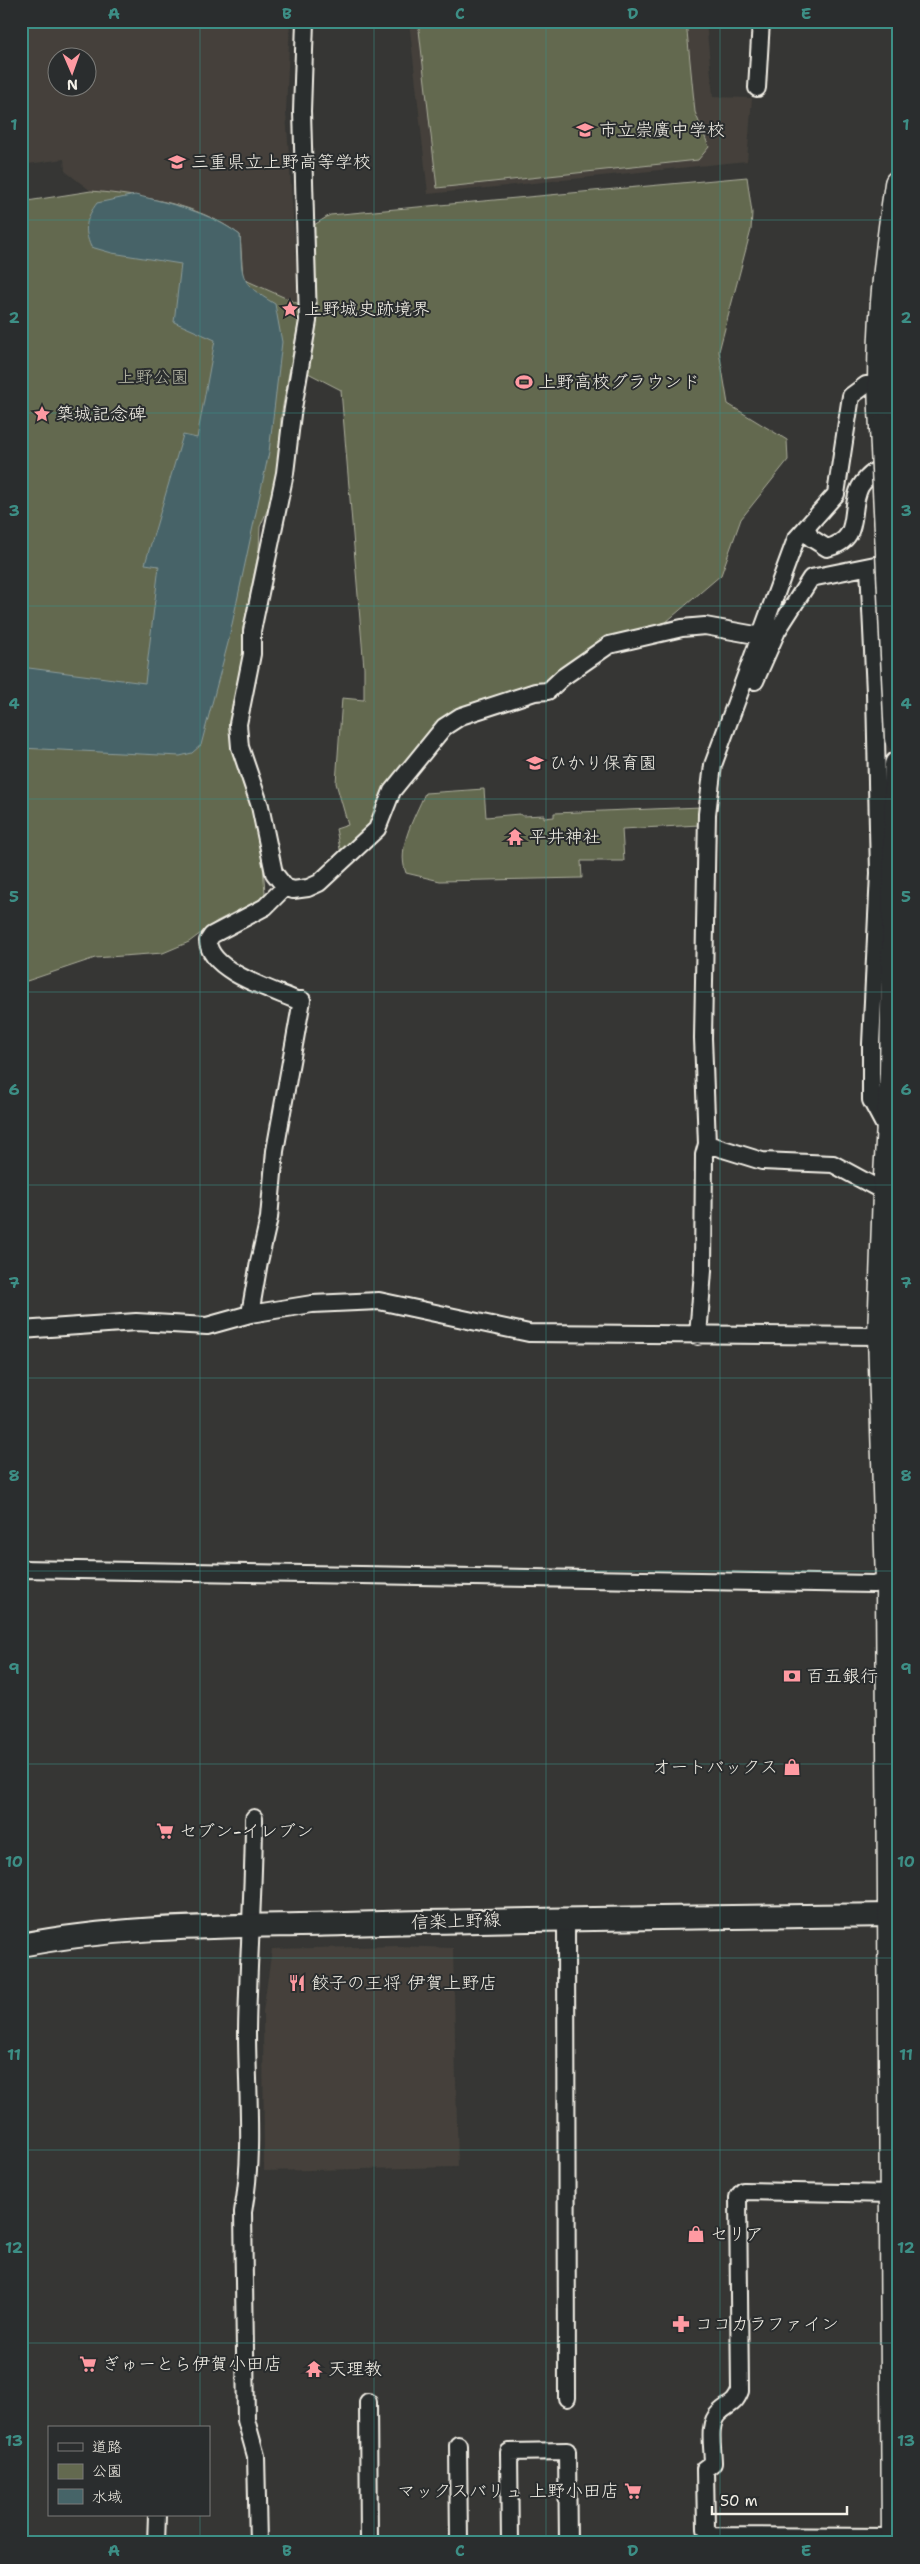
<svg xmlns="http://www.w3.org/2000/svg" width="920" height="2564" viewBox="0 0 920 2564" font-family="'Shantell Sans','Klee One',sans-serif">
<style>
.built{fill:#44413b;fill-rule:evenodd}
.green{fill:#63694f;stroke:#acad9c}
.water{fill:#466468;stroke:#8c9c9b}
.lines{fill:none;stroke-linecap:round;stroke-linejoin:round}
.street-casing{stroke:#f4f1e8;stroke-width:20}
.secondary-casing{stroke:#f4f1e8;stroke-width:26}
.highway-casing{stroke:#f4f1e8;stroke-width:31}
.street{stroke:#2a2d2e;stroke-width:16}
.secondary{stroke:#2a2d2e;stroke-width:22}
.highway{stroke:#2a2d2e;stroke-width:28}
.highway-bridge-casing{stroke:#f4f1e8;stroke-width:31;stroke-linecap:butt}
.highway-bridge{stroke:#2a2d2e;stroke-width:28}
.grid{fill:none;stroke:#3d8f86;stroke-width:1;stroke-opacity:0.55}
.labels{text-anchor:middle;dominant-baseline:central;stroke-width:4;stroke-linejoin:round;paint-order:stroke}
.poi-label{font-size:18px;fill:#f4f1e8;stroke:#2a2d2e;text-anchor:start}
.park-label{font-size:18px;fill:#b3b4a3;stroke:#2a2d2e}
.street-label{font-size:18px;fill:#f4f1e8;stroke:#2a2d2e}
.neatline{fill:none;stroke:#3d8f86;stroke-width:2}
.grid-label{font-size:16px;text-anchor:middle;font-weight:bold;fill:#3d8f86}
</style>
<rect width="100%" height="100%" fill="#363634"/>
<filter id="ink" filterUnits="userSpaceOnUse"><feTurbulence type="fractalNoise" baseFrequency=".02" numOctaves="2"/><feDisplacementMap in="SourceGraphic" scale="10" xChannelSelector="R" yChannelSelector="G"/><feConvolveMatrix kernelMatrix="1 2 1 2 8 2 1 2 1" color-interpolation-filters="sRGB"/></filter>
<g filter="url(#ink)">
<path class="built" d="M21 21H290L286 112 299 304 243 279 240 235 187 208 135 195 91 191 65 171 64 159 21 165ZM58 58H88V88H58Z
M409 21H706L713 97 752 98 747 161 428 194Z
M397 1946 453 1948 458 2167 264 2171 263 2011 272 1949Z"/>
<path class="green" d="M418 21H686L695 112 709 147 698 160 437 188Z
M747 177 752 213 751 230 719 351 728 404 787 440 788 460 741 519 721 575 659 628 547 685 461 708 370 827 341 854 336 829 348 825 336 783 342 698 364 700V668L341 390 308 373 317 320 314 225 330 215Z
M91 191C143 196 197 203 240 235L243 279 299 304V320L281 416 280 449 272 499 260 527 259 550 243 628 245 650 232 705 231 749 252 811 263 865 265 893 259 900 217 921 189 942 163 953 95 958 21 983V202Z
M484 789 486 817 519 814 523 816 544 815V818L554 817V813L701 807 700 825 622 829 624 861H581L582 878 440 881 406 873C396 847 415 817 425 793Z"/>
<path class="water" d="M135 195C173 204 209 212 240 235 243 277 236 281 275 304L282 342 269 452 228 643 201 745 192 753 180 756 21 748V667L145 683 159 566 145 564 183 435 197 438 215 340 174 322 181 264 112 253 91 247C83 229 86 218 97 203Z"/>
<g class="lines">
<g class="street-casing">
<path id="street" d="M305 21 302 111 308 321 292 414 285 473 252 631V654L238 724 240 747 260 806 274 873 285 887 293 890 308 888 319 883 377 829 392 791 444 727 461 716 535 692 548 691 563 677 609 645 682 628 705 626 761 636
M757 88 761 21
M881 384 866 385 851 396 836 494 796 539 713 765 707 814 703 1038 707 1144 762 1161 833 1164 892 1196
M806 528 811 538 827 548C863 539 848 511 860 487 866 476 880 468 889 460
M869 567 875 692 879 873 871 1044V1100L888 1132
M755 681 777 631 811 578 880 564
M250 1314 259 1262 269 1218 275 1151 302 1000H296C273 990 209 971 208 941L212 935 265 907 285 887
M21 1330 136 1322 207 1326 250 1314 312 1304 379 1301 529 1333 882 1336
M698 1336 703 1271 704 1155 707 1144
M21 1569 873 1584 890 1581
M254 1818C254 1889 248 1960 247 2031 247 2092 254 2151 243 2212L246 2420 256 2456 258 2543
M566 1918 567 2398
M894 2194 743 2191 738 2197 740 2391C734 2406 729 2403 719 2413 707 2424 713 2448 713 2463L705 2469 706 2529 711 2536 896 2537
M368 2402 369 2543
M458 2445 459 2543
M156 2543 157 2515
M510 2543 509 2452 567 2451 568 2543"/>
</g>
<g class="secondary-casing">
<path id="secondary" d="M21 1945C128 1924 236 1927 344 1924 527 1919 709 1917 892 1915"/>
</g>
<g class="highway-casing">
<path id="highway" d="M884 428C878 346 887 265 899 184
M896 2543 890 1581 882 1336 887 1193 894 1073 899 765"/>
</g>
<use href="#street" class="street"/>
<use href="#secondary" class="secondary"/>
<use href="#highway" class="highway"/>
<g class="highway-bridge-casing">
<path id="highway-bridge" d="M884 428 899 738"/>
</g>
<use href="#highway-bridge" class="highway-bridge"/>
</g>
</g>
<path class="grid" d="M200 21V2428M374 21V2543M546 21V2543M720 21V2543M21 220H899M21 413H899M21 606H899M21 799H899M21 992H899M21 1185H899M21 1378H899M21 1571H899M21 1764H899M21 1958H899M21 2150H899M21 2343H899M200 2515V2543"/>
<defs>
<g id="school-bare" transform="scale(1.35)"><path d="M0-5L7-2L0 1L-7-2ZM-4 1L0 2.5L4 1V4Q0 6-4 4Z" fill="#ff9aa2" stroke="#2a2d2e" stroke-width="2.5" paint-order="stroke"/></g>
<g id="sight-bare" transform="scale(1.35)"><path d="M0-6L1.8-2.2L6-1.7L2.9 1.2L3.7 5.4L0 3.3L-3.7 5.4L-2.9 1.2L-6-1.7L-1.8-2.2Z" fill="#ff9aa2" stroke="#2a2d2e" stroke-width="2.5" paint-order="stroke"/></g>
<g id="stadium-bare" transform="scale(1.35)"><path d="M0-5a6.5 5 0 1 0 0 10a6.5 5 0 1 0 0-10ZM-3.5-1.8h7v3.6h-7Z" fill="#ff9aa2" stroke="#2a2d2e" stroke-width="2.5" paint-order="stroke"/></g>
<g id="temple-bare" transform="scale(1.35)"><path d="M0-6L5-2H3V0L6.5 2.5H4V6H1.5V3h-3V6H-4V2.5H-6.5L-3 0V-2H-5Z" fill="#ff9aa2" stroke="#2a2d2e" stroke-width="2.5" paint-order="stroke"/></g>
<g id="bank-bare" transform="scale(1.35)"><path d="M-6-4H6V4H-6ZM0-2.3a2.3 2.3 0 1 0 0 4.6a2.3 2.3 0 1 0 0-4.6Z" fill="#ff9aa2" stroke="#2a2d2e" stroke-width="2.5" paint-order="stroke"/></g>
<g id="shop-bare" transform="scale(1.35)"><path d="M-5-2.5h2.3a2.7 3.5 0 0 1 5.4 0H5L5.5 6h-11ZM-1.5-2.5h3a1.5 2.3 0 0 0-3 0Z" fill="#ff9aa2" stroke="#2a2d2e" stroke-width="2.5" paint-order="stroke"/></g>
<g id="supermarket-bare" transform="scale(1.35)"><path d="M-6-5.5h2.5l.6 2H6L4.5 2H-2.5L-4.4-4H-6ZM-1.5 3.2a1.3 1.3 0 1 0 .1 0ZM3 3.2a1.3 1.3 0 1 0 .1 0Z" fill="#ff9aa2" stroke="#2a2d2e" stroke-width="2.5" paint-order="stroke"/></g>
<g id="restaurant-bare" transform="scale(1.35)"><path d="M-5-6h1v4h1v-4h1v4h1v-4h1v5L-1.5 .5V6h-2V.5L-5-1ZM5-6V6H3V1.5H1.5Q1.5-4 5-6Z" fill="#ff9aa2" stroke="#2a2d2e" stroke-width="2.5" paint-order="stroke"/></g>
<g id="pharmacy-bare" transform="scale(1.35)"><path d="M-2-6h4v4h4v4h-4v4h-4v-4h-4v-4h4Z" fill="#ff9aa2" stroke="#2a2d2e" stroke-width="2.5" paint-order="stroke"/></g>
</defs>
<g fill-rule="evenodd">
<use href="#school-bare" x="585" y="130"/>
<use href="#school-bare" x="177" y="162"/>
<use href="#sight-bare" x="290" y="309"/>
<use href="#stadium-bare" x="524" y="382"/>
<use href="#sight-bare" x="42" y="414"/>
<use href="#school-bare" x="535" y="763"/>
<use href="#temple-bare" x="515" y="837"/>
<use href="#bank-bare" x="792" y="1676"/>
<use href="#shop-bare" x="792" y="1767"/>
<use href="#supermarket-bare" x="165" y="1831"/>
<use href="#restaurant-bare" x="297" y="1983"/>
<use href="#shop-bare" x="696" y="2234"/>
<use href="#pharmacy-bare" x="681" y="2324"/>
<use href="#supermarket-bare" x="88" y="2364"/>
<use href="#temple-bare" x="314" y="2369"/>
<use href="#supermarket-bare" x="633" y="2491"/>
</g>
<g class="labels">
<g class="poi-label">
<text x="599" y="130">市立崇廣中学校</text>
<text x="191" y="162">三重県立上野高等学校</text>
<text x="304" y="309">上野城史跡境界</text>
<text x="538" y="382">上野高校グラウンド</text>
<text x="56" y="414">築城記念碑</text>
<text x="549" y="763">ひかり保育園</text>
<text x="529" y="837">平井神社</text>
<text x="806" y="1676">百五銀行</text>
<text x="778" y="1767" text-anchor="end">オートバックス</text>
<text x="179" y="1831">セブン-イレブン</text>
<text x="311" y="1983">餃子の王将 伊賀上野店</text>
<text x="710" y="2234">セリア</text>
<text x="695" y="2324">ココカラファイン</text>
<text x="102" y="2364">ぎゅーとら伊賀小田店</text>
<text x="328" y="2369">天理教</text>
<text x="619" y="2491" text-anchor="end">マックスバリュ 上野小田店</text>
</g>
<g class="park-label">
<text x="153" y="377">上野公園</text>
</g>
<g class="street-label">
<text transform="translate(456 1921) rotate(-2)">信楽上野線</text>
</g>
</g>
<rect width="920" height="2564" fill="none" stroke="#2a2d2e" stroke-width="55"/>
<rect x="48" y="2426" width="162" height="90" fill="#2a2d2e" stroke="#7b7b78"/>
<rect x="58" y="2443" width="25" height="8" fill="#2a2d2e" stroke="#7b7b78"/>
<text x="92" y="2452" font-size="15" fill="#f4f1e8">道路</text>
<rect x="58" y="2464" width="25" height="15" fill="#63694f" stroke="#7b7b78"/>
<text x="92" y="2476" font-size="15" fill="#f4f1e8">公園</text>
<rect x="58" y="2489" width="25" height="15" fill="#466468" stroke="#7b7b78"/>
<text x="92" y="2502" font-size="15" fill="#f4f1e8">水域</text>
<g transform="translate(72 72) rotate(178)"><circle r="24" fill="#2a2d2e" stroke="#7b7b78"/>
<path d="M0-4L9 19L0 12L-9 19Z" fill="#ff9aa2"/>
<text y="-8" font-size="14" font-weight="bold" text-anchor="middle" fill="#f4f1e8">N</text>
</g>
<path d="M712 2506v8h135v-8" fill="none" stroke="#f4f1e8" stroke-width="2.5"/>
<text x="720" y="2506" font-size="15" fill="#f4f1e8" stroke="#2a2d2e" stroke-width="4" paint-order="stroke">50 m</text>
<rect x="28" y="28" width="864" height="2508" class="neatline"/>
<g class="grid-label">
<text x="114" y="19">A</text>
<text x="287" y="19">B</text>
<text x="460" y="19">C</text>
<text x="633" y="19">D</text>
<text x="806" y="19">E</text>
<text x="14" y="130">1</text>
<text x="906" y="130">1</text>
<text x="14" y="323">2</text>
<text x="906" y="323">2</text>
<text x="14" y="516">3</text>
<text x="906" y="516">3</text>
<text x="14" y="709">4</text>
<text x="906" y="709">4</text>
<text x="14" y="902">5</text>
<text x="906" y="902">5</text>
<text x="14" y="1095">6</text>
<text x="906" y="1095">6</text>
<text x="14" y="1288">7</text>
<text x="906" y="1288">7</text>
<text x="14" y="1481">8</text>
<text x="906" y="1481">8</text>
<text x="14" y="1674">9</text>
<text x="906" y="1674">9</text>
<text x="14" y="1867">10</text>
<text x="906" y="1867">10</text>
<text x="14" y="2060">11</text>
<text x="906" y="2060">11</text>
<text x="14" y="2253">12</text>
<text x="906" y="2253">12</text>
<text x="14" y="2446">13</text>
<text x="906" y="2446">13</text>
<text x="114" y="2556">A</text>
<text x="287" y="2556">B</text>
<text x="460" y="2556">C</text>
<text x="633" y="2556">D</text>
<text x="806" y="2556">E</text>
</g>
</svg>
